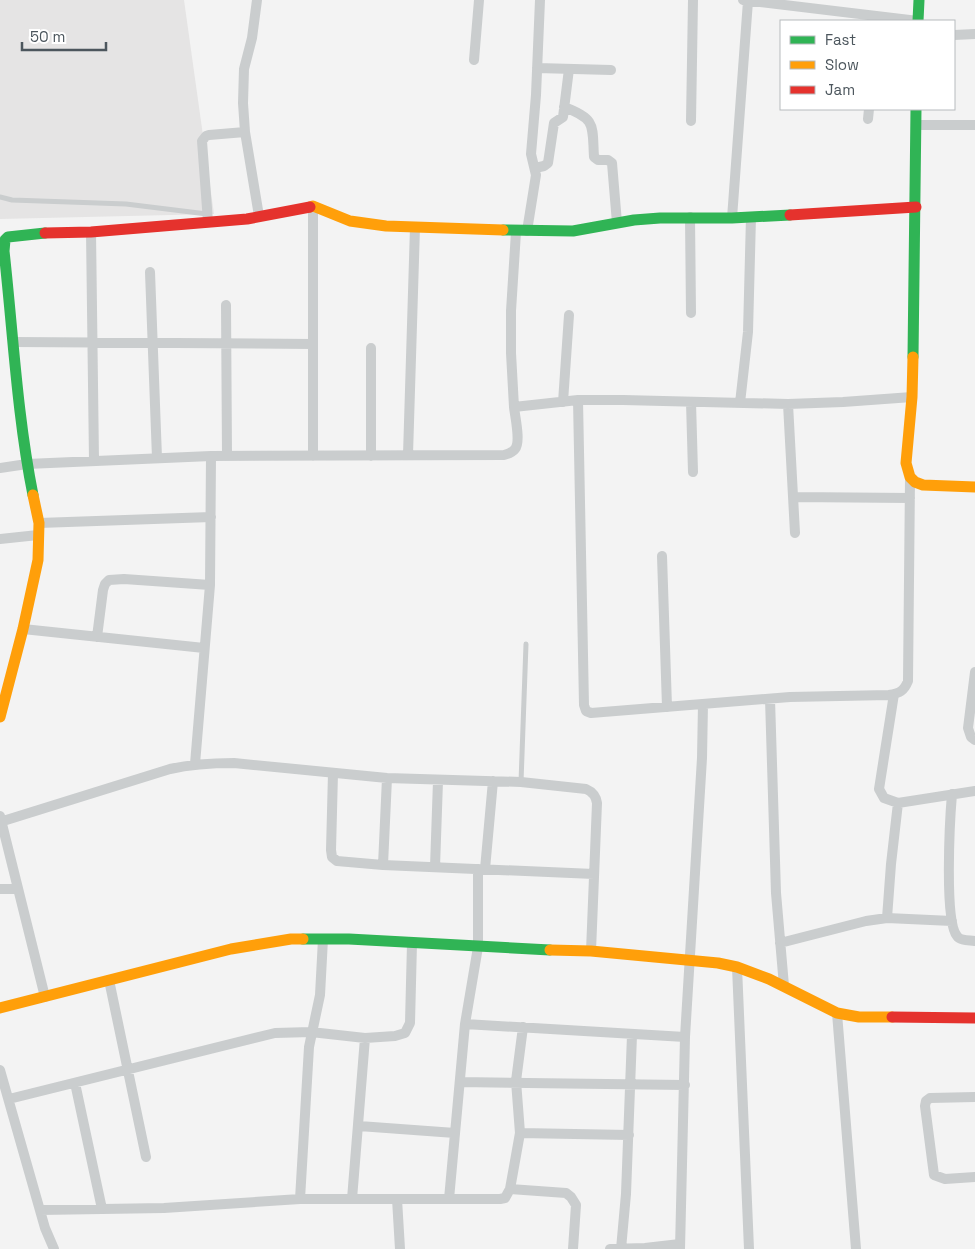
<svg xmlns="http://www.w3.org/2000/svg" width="975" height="1249" viewBox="0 0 975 1249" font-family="'Space Grotesk',sans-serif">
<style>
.education{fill:#e5e4e4}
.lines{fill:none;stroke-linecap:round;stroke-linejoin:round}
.lane{stroke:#cacdce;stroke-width:5}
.street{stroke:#cacdce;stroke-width:10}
.fast{stroke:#30b455;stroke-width:11}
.slow{stroke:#ff9f0a;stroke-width:11}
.jam{stroke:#e5322d;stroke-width:11}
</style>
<rect width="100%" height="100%" fill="#f3f3f3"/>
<path class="education" d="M0 0H184L214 214 0 219Z"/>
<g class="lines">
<path class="lane" d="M0 197 12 200 126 204 207 214
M521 782 526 644"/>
<path class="street" d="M257 0 252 38 244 69 243 103 245 132 259 216
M743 0 918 21
M954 35 975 34
M474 60 479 0
M537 68 611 70
M564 107C597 119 592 126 594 157L598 160H608L612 163 617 223
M868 119 869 109
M691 121 693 0
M916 125H975
M535 168 544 166 548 163 554 123 563 117 569 69
M313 206V456
M690 217 691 313
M732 218 748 1
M208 222 202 141 206 136 209 135 245 132
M527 231 536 175 531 154 536 95 540 0
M91 232 94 460
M150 272 157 458
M226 305 227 455
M14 342 313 344
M578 400 584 705 586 711 591 713 790 697 889 695C900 693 904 691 908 681L910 479
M563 402 569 315
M691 402 693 472
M740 403 748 332 751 217
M788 404 795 533
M514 407 511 353V311L516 232
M408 455 415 227
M371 456V348
M0 468 27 464 211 456 504 455C508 454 512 453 515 449 521 442 515 417 514 407L578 400H623L788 404 843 402 912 397
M793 497 910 498
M39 523 211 517
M0 539 38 535
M662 556 667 707
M23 629 204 648
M97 637 103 590 105 584 109 580 124 579 210 585
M975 672 968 728 971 737 975 740
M770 699 776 893 784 986
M195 764 210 585 211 456
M333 773 331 850 332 857 337 861 383 865 594 874
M952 794C950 817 944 921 957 936 960 941 970 940 975 941
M898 803 975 791
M0 816 45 997
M0 822 170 769C192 764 212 763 234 763L387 778 521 782 586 789C593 792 596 796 597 803L591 951
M383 865 387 778
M435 867 438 781
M485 869 493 781
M0 889H17
M887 918 891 864 898 803 884 798 879 789 894 694
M780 943 866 921 887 918 952 921
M737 967 749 1249
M109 980 146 1157
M837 1013 856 1249
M465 1024 685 1037
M0 1070 45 1228 54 1249
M460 1082 685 1085
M75 1083 102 1209
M975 1097 930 1098 926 1101 925 1106 934 1175 945 1179 975 1177
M9 1099 275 1033 311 1032 365 1038 395 1036 405 1033 410 1023 412 943
M359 1126 455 1133
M520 1133 629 1135
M510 1189 566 1193 571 1197 576 1205 573 1249
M300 1199 309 1047 320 995 323 939
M352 1199 365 1038
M397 1199 400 1249
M449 1199 465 1024 478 947V869
M40 1210 164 1208 300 1199H500L505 1198 510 1189 520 1133 516 1081 523 1027
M610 1249 645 1248 680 1244
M621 1249 626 1194 632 1035
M680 1249 685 1037 702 758 703 704"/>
<path class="fast" d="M918 21 919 0
M503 230 573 231 634 220 660 218H732L790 215
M913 357 916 109
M33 495C17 415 13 332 4 251L5 240 8 237 45 233
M303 939H349L550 950"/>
<path class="slow" d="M310 207 313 206 350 221 386 226 503 230
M913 357 912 397 906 463 910 477 915 482 923 485 975 487
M0 717 23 629 38 560 39 523 33 495
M550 950 591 951 718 963 737 967 769 979 837 1013 859 1017H892
M0 1008 231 949 291 939H303"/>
<path class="jam" d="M790 215 916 207
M45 233 91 232 247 219 310 207
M892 1017 975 1018"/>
</g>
<rect x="780" y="20" width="175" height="90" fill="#ffffff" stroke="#b7bbbe"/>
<rect x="790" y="36" width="25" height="8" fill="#30b455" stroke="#b7bbbe"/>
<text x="825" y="45" font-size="15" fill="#4c565d">Fast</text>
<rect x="790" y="61" width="25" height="8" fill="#ff9f0a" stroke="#b7bbbe"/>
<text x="825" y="70" font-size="15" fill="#4c565d">Slow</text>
<rect x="790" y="86" width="25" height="8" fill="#e5322d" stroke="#b7bbbe"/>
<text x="825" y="95" font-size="15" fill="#4c565d">Jam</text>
<path d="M22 42v8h84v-8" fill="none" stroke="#4c565d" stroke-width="2.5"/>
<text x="30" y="42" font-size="15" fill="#4c565d" stroke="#ffffff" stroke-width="4" paint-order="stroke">50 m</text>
</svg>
